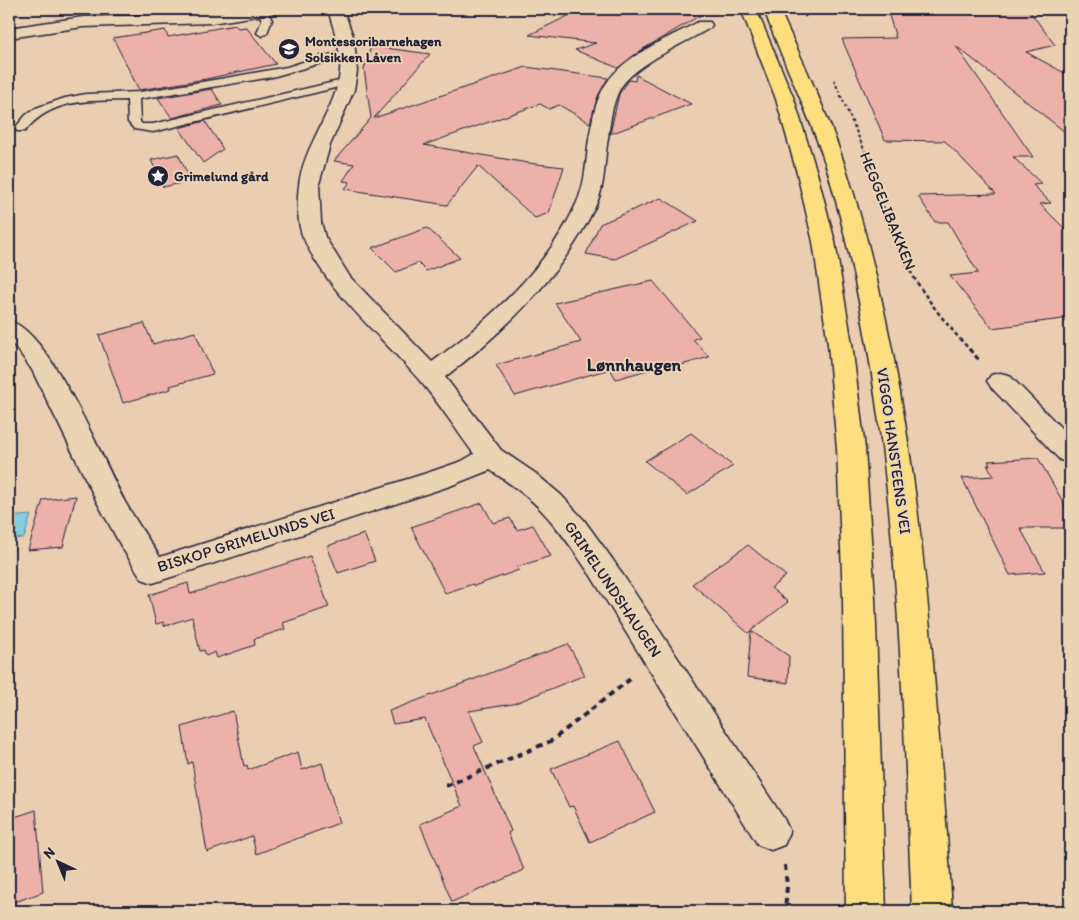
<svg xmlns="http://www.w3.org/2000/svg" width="1079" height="920" viewBox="0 0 1079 920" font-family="Itim,sans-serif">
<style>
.water{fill:#81cfdf;stroke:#5b8a9d}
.building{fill:#ecb1a9;stroke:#22223b}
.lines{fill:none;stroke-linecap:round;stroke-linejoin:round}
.service-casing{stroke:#22223b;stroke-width:3}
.minor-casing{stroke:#22223b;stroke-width:3}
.trunk-casing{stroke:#22223b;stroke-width:3}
.path-far3{stroke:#22223b;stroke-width:2;stroke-dasharray:3 2.5;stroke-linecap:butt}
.path-far2{stroke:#22223b;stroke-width:2.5;stroke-dasharray:4 3;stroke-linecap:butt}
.path-far1{stroke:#22223b;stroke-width:3;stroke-dasharray:5 4;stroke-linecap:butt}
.path{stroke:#22223b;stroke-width:4;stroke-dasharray:6 5;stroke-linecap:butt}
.service{fill:#ebd4b4;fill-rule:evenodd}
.minor{fill:#ebd4b4;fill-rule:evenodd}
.trunk{fill:#fddf80;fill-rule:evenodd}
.labels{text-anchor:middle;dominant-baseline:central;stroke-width:4;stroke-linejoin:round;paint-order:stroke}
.far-poi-label{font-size:14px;font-weight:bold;fill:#22223b;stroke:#ebd4b4;text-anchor:start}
.street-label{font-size:16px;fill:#22223b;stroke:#ebd4b4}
.neighbourhood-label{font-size:18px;font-weight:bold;fill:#22223b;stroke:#ebd4b4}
</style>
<rect width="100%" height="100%" fill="#ebcdb2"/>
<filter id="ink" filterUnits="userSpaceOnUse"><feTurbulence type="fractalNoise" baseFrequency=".02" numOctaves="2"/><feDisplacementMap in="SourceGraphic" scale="10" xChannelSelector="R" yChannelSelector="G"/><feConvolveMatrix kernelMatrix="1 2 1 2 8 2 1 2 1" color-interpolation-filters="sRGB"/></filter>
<g filter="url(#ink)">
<path class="water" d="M31 515 24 538 9 539V517Z"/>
<path class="building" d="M582 9H711L643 49 618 68 575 50 596 43 529 35Z
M887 9H1028L1055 45 1026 52 1070 76V136L956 46 1033 157H1013L1042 184 1033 185 1051 203 1040 204 1070 234V318L992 328 950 276 978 273 948 222H935L918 196 996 194 945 141 885 140 842 39 896 38Z
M235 25 238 28 246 27 276 64 206 79 139 90 113 38 165 30 168 37Z
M371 46 430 54 374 118 526 67 608 78 598 96 590 123 559 105 549 109 540 104 424 145 528 163 564 167 549 213 535 218 478 166 447 205 345 189 350 182 343 181 354 164 334 161 371 118 364 69Z
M636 75 691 104 610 134 619 94 629 80 635 81Z
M212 89 222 105 172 118 158 98Z
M205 121 223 149 203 163 179 128Z
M178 154 191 181 163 187 151 160Z
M661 198 698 221 615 259 586 254 600 224Z
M427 228 460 258 426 271 418 263 396 272 372 248Z
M653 281 700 337 693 339 709 357 668 369 665 365 616 379 610 369 515 396 496 365 581 342 555 303Z
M144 323 153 344 195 332 213 374 170 386 171 389 123 403 99 335Z
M691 433 733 466 687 495 645 461Z
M1038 458 1070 514V528H1020L1045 572 1010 575 962 478 994 476 987 465H990L988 461Z
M76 496 63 547 28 550 43 500Z
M482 503 493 523 510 518 517 530 533 525 551 556 517 567 519 570 474 586 473 584 445 593 411 527Z
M364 534 375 561 338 573 327 546Z
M748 545 786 576 771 588 788 602 748 633 692 584Z
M310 556 329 607 283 623 285 629 254 639 255 645 217 658 215 652 206 656 204 650 200 651 192 617 164 626V622L156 624 149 595 188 583 190 594Z
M751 631 789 656 788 683 747 677Z
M568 644 585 675 513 704 469 711 483 742 474 746 511 831 508 833 524 870 452 902 420 824 462 806 425 719 393 724 389 711Z
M233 711 244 766 247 765 248 770 298 752 302 770 322 763 339 823 256 854 252 836 207 852 192 762 188 764 182 727Z
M620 741 655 812 590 842 573 806 569 807 551 769Z
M36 810 43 892 9 904V819Z"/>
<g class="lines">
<g class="service-casing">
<path id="service" d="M260 9H266L272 20 267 33 262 36 257 33 262 20 258 11Z
M348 52 352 53 353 55 352 57 329 61 272 77 139 99 140 122 142 124H153L347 79 352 82 347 85 153 132 134 129 128 122 127 100C90 101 51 98 25 131H17L15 128 26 115 36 108 65 98 86 94 140 92 220 79 287 67 322 56Z"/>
</g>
<g class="minor-casing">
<path id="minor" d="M242 9H279L276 12 271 14 211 23 83 27 9 38V28L83 17 211 13Z
M328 9H343L354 39 357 71 354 90 330 145 319 184 321 222 325 237 350 277 432 362C489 320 548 268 577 202 586 182 586 159 589 139 592 123 594 106 602 91 619 56 666 40 698 22H710L712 25 710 28C686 42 636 64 621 87 611 104 610 126 607 145 604 165 605 186 596 205 562 276 506 330 445 377L501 450 535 473 561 495 584 520 613 560 784 819 790 832 784 845 771 850 758 845 591 576C576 554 561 531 542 511 527 495 508 482 490 470L450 486 153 583 142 579 121 546 97 502 32 370 18 350 9 341V321C50 330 104 463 125 502 136 521 148 539 160 557L430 472 462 461 474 454C456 430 440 404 420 381 382 336 327 292 303 237 297 223 297 200 299 185 303 146 337 108 340 71 342 49 333 29 328 9Z
M1000 373 1009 375 1070 437V463L1060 460 991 387 987 381 991 375Z"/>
</g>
<g class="trunk-casing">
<path id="trunk" d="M741 9H756L794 99 817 173 835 242 852 344 865 449 875 598 886 911H846L843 598 837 449 828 344 813 242 797 173 776 99Z
M764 9H779C803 62 829 116 847 172 904 350 924 540 938 726 943 788 949 849 952 911H912C901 664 897 412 828 172 811 116 783 64 764 9Z"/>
</g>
<path class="path-far3" d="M803 9 806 18
M834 80 866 154"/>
<path class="path-far2" d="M866 153C878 185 885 220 900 251 917 288 943 321 971 351"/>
<path class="path-far1" d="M969 349 981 362"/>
<path class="path" d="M446 786 551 741 634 676
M785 865 787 886 785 911"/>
<use href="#service" class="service"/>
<use href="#minor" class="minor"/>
<use href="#trunk" class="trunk"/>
</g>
</g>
<defs>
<g id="school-disc" transform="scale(1.125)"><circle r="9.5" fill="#22223b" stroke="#ebd4b4"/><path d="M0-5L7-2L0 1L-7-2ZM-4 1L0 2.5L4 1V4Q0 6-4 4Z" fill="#fff"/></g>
<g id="sight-disc" transform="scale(1.125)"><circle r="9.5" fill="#22223b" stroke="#ebd4b4"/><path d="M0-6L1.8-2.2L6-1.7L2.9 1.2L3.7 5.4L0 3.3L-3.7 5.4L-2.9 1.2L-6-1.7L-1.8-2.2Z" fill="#fff"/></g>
</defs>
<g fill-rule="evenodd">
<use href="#school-disc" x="289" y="49"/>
<use href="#sight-disc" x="158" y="176"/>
</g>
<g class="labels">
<g class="far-poi-label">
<text x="305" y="41">Montessoribarnehagen<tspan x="305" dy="16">Solsikken Låven</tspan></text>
<text x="174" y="176">Grimelund gård</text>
</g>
<g class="street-label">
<text transform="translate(888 211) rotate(68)">HEGGELIBAKKEN</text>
<text transform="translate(894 451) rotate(82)">VIGGO HANSTEENS VEI</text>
<text transform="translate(246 540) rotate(-17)">BISKOP GRIMELUNDS VEI</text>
<text transform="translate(613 589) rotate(56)">GRIMELUNDSHAUGEN</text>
</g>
<g class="neighbourhood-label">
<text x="634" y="365">Lønnhaugen</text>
</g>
</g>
<rect width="1079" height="920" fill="none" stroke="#ebd4b4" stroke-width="30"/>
<rect x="15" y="15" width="1049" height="890" fill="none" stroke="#22223b" stroke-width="2" filter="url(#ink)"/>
<g transform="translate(58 862) rotate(316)" stroke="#ebd4b4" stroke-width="4" paint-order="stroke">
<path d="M0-4L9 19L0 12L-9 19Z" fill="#22223b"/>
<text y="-8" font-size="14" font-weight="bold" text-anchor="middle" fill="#22223b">N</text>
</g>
</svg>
